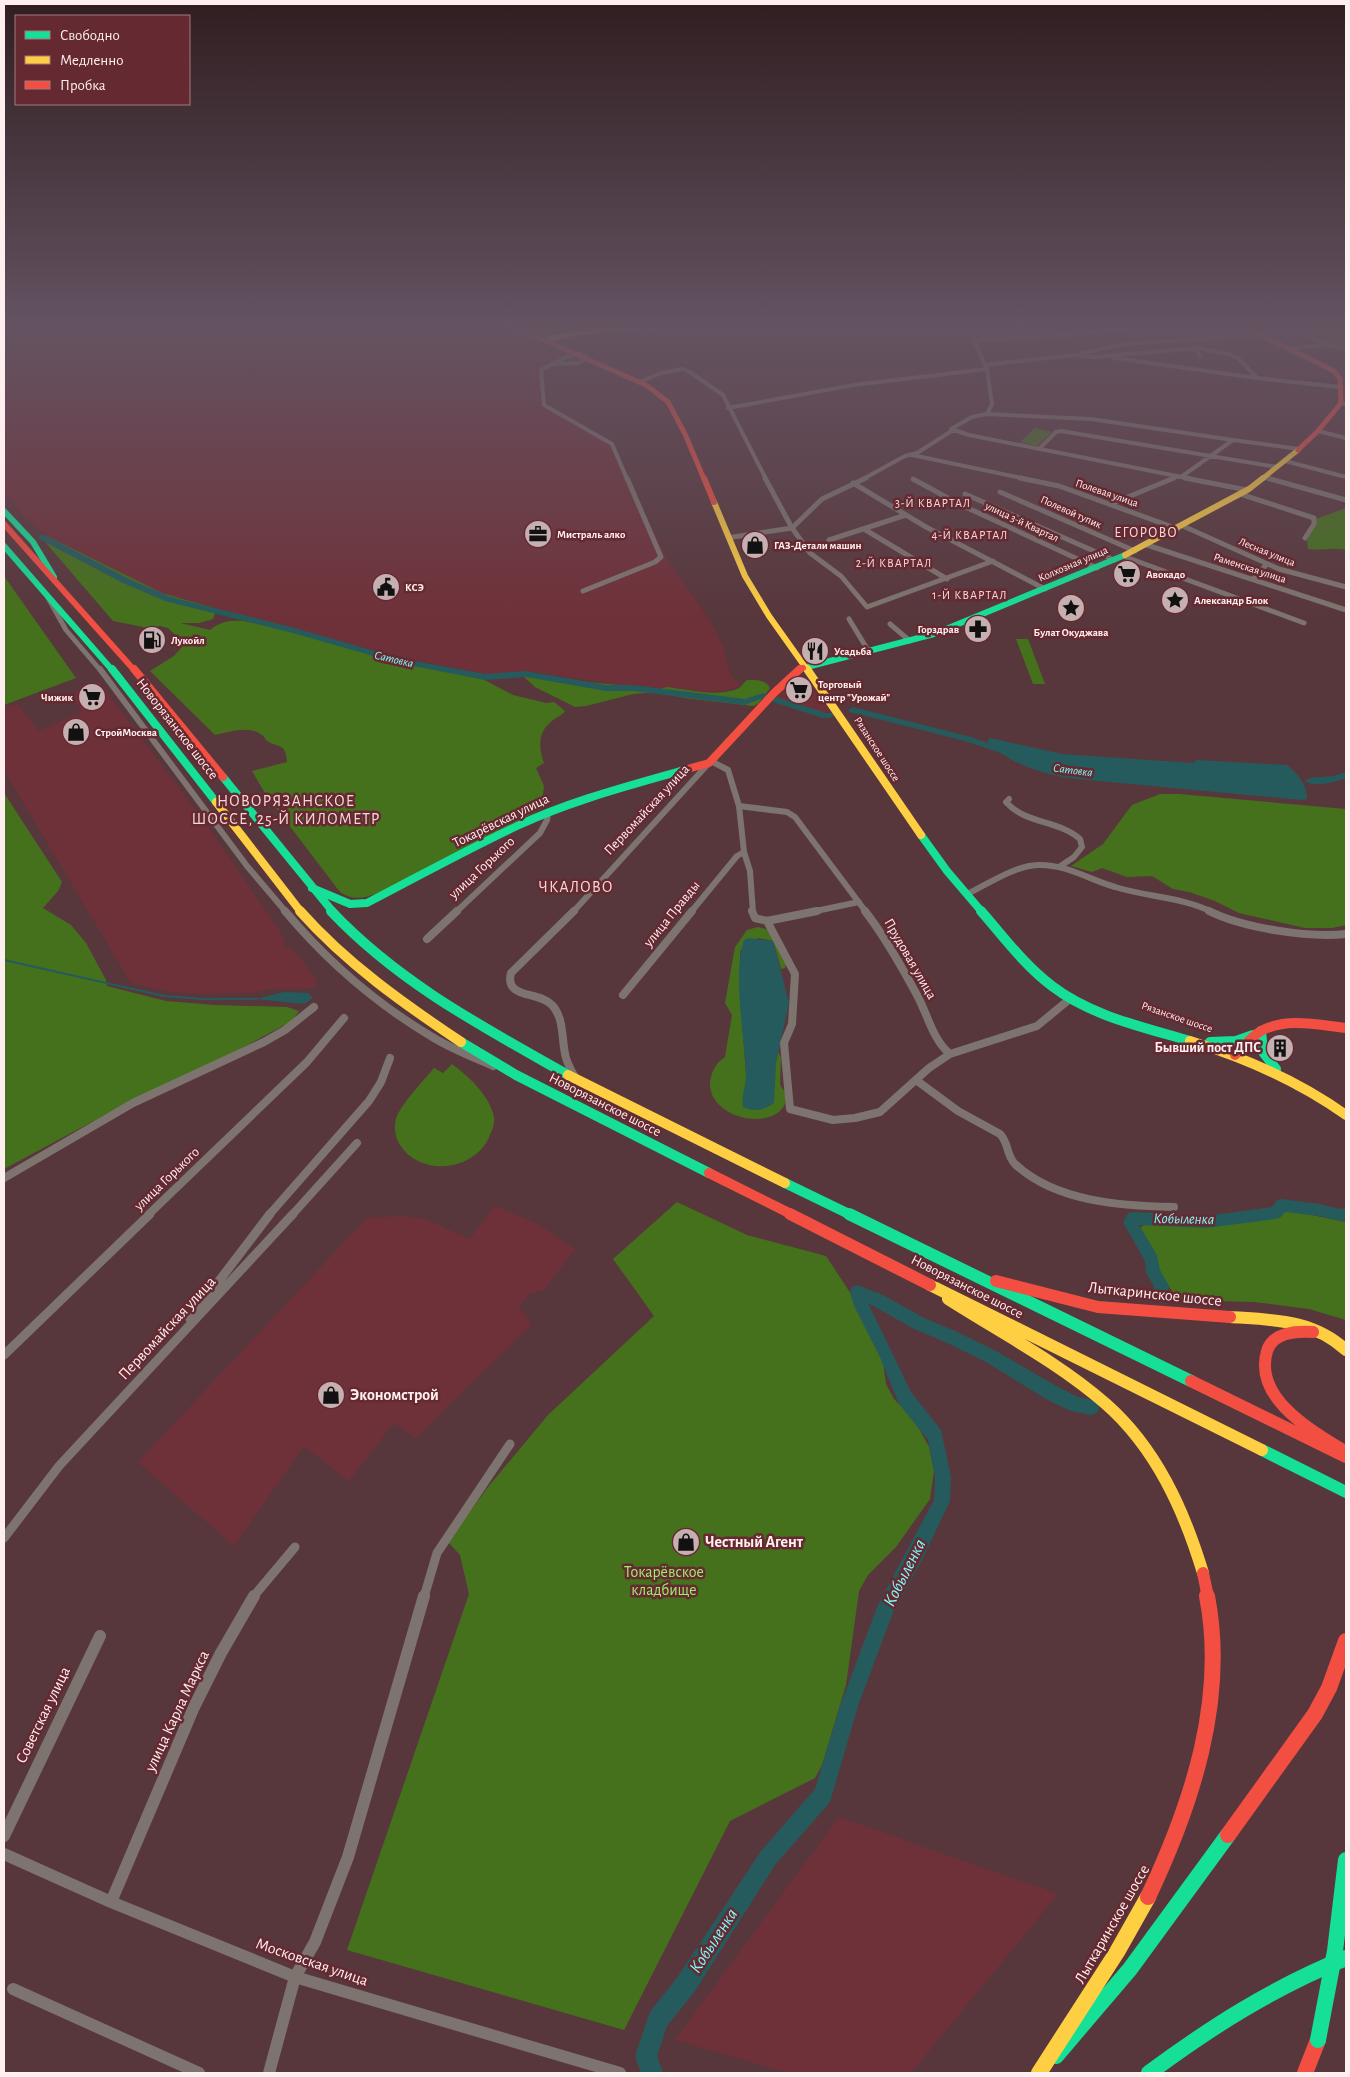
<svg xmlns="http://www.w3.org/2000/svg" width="1350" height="2077" viewBox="0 0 1350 2077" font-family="'Alegreya Sans',sans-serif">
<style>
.built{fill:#6f3139}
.green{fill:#45711c}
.water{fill:#255b5c}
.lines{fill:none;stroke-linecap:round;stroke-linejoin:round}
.stream{stroke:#255b5c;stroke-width:2}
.river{fill:#255b5c;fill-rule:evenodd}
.street-far5{stroke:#7e746f;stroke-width:4}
.street-far4{stroke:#7e746f;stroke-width:5}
.street-far3{stroke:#7e746f;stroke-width:6}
.street-far2{stroke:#7e746f;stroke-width:8}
.street-far1{stroke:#7e746f;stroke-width:9}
.street{stroke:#7e746f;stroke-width:12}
.fast-far4{stroke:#16e098;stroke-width:6}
.fast-far3{stroke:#16e098;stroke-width:8}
.fast-far2{stroke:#16e098;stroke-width:10}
.fast-far1{stroke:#16e098;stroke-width:12}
.fast{stroke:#16e098;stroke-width:16}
.slow-far5{stroke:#ffcf43;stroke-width:5}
.slow-far4{stroke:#ffcf43;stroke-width:6}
.slow-far3{stroke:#ffcf43;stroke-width:8}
.slow-far2{stroke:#ffcf43;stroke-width:10}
.slow-far1{stroke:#ffcf43;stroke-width:12}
.slow{stroke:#ffcf43;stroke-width:16}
.jam-far5{stroke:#f24e42;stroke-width:5}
.jam-far4{stroke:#f24e42;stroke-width:6}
.jam-far3{stroke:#f24e42;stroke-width:8}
.jam-far2{stroke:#f24e42;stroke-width:10}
.jam-far1{stroke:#f24e42;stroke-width:12}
.jam{stroke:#f24e42;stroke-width:16}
.fast-bridge{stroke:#16e098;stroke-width:16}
.labels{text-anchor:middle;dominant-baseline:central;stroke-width:5;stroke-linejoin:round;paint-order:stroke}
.far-street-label{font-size:11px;fill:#ffefef;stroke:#652a31}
.far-poi-label{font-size:11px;font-weight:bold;fill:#ffefef;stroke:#652a31;text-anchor:start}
.far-neighbourhood-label{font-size:12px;letter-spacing:1px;fill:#f6d7d9;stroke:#652a31}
.far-water-label{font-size:12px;font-style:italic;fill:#7efbfb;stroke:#652a31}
.far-quarter-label{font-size:14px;letter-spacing:1px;fill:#f6d7d9;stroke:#652a31}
.street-label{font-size:14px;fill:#ffefef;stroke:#652a31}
.poi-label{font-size:14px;font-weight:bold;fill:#ffefef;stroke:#652a31;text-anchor:end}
.water-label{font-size:15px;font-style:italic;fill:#7efbfb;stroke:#652a31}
.quarter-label{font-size:16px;letter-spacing:1px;fill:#f6d7d9;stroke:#652a31}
.near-street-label{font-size:16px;fill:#ffefef;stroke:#652a31}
.near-poi-label{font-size:16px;font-weight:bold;fill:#ffefef;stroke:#652a31;text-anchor:start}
.near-park-label{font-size:16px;fill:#9cef69;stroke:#652a31}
.near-water-label{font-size:18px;font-style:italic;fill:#7efbfb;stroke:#652a31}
</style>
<rect width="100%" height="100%" fill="#58373c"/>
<path class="built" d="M4 326H500L567 356 540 368 545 406 612 444 637 507 653 530 667 559 710 621 723 647 731 676 740 684 738 687 725 691 703 692 680 688 634 687 534 672 490 675 386 654 211 607 162 593 114 571 47 536 25 518 4 493V449L8 448 4 442Z
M795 678 808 682 829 711 824 713 776 698Z
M99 682 209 828 285 939 283 944 287 948 293 949 316 979 315 988 269 989 250 993 204 994 171 992 131 983 4 770V708L17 704 39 731 82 712 73 697 80 687 89 683 91 684Z
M495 1206 537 1224 575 1249 544 1290 529 1294 519 1307 531 1325 415 1438 394 1423 349 1481 304 1446 234 1546 138 1462 367 1218 401 1216 424 1219 470 1239Z
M839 1817 1058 1894 911 2073H789L675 2040Z"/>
<path class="green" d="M1292 326H1346V347L1325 344Z
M1035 428 1052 432 1037 446 1020 442Z
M1346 508V550C1332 547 1321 551 1308 549L1307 539 1316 519Z
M47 536 162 593 211 607 215 613 213 619 199 623H180L210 630C221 621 230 620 244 621L287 630 384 657 390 661 479 677 513 695 546 703 554 702 565 711C562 716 556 717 552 721 538 731 538 748 544 763L536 768 544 786 541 809 379 893C364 898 353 901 340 892L266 795 252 771 287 762C286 743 279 748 267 741 265 739 264 736 262 735 248 725 230 732 215 735L150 671 174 656 183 646 180 639 168 628 160 626 148 628 113 621 46 543 45 538Z
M4 576 76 678 4 705Z
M1016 639H1028L1045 684H1033Z
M532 673 577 681 651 688 655 689V692L633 694 586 706 575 707 535 687 522 675Z
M747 680C755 680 766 679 770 688L758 704 753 706 685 698 661 693V689L666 687C686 689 720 698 739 688 742 686 743 683 747 680Z
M4 793 62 882 58 891 43 908 71 925 86 943 106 980 107 986 166 1001 215 1005 287 1007 299 1011 292 1021 238 1050 114 1110 4 1169Z
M1160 794H1179L1346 809V925L1332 928H1305L1239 913 1215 901 1189 892 1173 889 1152 876 1127 877 1102 868 1092 872 1071 866 1103 844 1132 805Z
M758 927 769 930 787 961 785 968 781 969 773 941 758 938 740 951V994L746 1075V1088L742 1099 776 1063 778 1051 781 1058 780 1085 787 1095C786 1100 785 1106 781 1110 757 1134 688 1107 717 1064 719 1061 722 1060 725 1057L732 1015 725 1003 735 947 747 930Z
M452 1064C469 1077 487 1093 493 1113 496 1121 493 1128 490 1135 476 1171 421 1178 400 1145 395 1137 393 1126 397 1116 403 1102 424 1080 434 1068L443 1073Z
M677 1202 747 1235 826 1256 864 1314 882 1355 886 1384 894 1399 915 1421 929 1447 934 1471 930 1499 896 1547 868 1575 859 1591 846 1685 822 1765 815 1778 730 1821 624 2030 347 1950 469 1594 460 1555 448 1542 488 1487 548 1415 654 1316 613 1259Z
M1287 1210 1346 1222V1320L1309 1309 1255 1302 1179 1300 1163 1279 1156 1260 1142 1235 1140 1228 1145 1224 1153 1222 1209 1227 1278 1215Z"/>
<path class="water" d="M990 738 1062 754 1193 763 1197 760 1287 765C1297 773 1308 785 1307 799L1301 800 1067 778C1038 772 1008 763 987 741Z
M749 938 773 941 789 1003 776 1063 774 1103C762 1111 756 1112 743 1107 741 1096 746 1086 746 1075 745 1038 732 974 744 940Z
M284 992 308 993 313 998 304 1004 256 999Z"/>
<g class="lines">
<path class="stream" d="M4 960 164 996 202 999H257"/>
<path class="river" d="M39 535H45L129 579 171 597 295 628 399 658 485 674 526 671 606 685H633L745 699 763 693 768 696 745 705 633 691H606L526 677 485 680 398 663 289 632 165 601 123 583 39 539Z
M776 697 826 713H833L835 715 829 718H823L773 702V698Z
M853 707 971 737 1012 752 1007 755 965 741 850 712 848 710Z
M1346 772V778C1336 782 1314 788 1305 781L1310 778 1334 776Z
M1281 1199 1320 1204 1340 1209 1346 1208V1220L1340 1221 1320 1216 1285 1212 1281 1217 1276 1219 1206 1228 1139 1225 1157 1255 1160 1270 1169 1286 1166 1301 1161 1303 1156 1301 1154 1296V1287L1146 1272 1145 1261 1123 1222 1128 1213 1133 1212 1206 1216 1272 1207 1276 1201Z
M857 1285 883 1295 924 1318 953 1330 998 1352 1058 1387 1078 1397 1097 1401 1099 1407 1097 1413 1091 1415 1071 1411 1046 1399 986 1362 943 1341 914 1329 868 1303 911 1392 941 1430 951 1477 950 1501 922 1560 894 1610 858 1706 830 1802 775 1865 695 1991 667 2026 657 2056 663 2073H641L635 2056 650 2012 679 1975 761 1851 815 1789 840 1706 878 1605 934 1500 935 1477 928 1440 899 1404 879 1355 854 1306 850 1292 852 1287Z"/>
<path class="street-far5" d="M862 326 874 329 880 326
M968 326 985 365 1075 355 1093 357 1198 348 1229 354 1239 359 1257 378
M1291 326 1325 345 1346 348
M636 329 645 332 665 326
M973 340 1042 337 1151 326
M1196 348 1200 357
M1288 349 1325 345
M580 353 562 359 541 370 544 405 612 444 627 479
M1082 353 1125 344 1259 335
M1114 358 1257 378 1340 387
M554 364 578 363 586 359V356
M987 369 992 404 987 414
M642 381 661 373 682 369 690 372 723 395 766 479
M1341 403 1346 404
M728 408 854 385 987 369 985 365
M951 429 969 435 1192 479
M951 429 972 417 987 414 1091 419 1233 440
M1318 431 1346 438
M1039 449 1056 432 1061 431 1277 467
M912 455 1026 479
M1285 461 1346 477
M1181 477 1233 440 1299 449
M1264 477 1271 479
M863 479 905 456 917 453 953 430
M1171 479 1176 477"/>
<path class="street-far4" d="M765 478 792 528 810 553 841 576 867 607 993 561
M1020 478 1059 486 1178 529
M1185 478 1247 490
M1267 478 1346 500
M913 479 959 504 1097 568
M853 483 926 527 1045 589
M1000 492 1135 551
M965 494 1114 560
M1240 494 1314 518V524L1305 538
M1111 504 1174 478
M1183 526 1279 569 1346 587
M864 529 947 579
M733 537 792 528 822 499 866 478
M829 540 906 515
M1147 545 1346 610
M1123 556 1304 623
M1253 579 1267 564
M583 591 655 562 661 557 627 478
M47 596 66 630 101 671
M849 619 869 652
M890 624 910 641"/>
<path class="street-far3" d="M100 669 247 866 286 912
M711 761 728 770 739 806 744 852 750 871 753 912
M1009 799 1006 802C1025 824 1058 820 1080 839L1082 847 1074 857 1059 867
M739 806 787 812 795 817 866 912
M971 892C991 882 1015 866 1038 865 1066 864 1090 880 1115 887 1147 897 1182 897 1212 912
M456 912 540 833 547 820 548 813
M573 912 709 763
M691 912 737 856 744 852
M811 912 859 902"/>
<path class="street-far2" d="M285 911C326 960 378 1005 434 1038 452 1049 473 1057 493 1066
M574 911 511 973C504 999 539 991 552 1005 565 1019 561 1040 566 1058 568 1065 572 1072 576 1079
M752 911 755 918 767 921 817 911
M865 911C885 937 902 967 918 997 928 1016 933 1040 950 1054
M1209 911C1243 928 1308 938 1346 934
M767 921 795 974 792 1024 784 1043 790 1109 833 1120 855 1118 880 1112 929 1068 950 1054 1037 1026 1071 998
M427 939 457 911
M623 995 692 911
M916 1080 958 1111 1000 1134C1009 1143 1006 1155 1015 1164 1055 1202 1122 1206 1174 1207
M4 1178 133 1103 264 1042 285 1030 314 1007
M148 1215 307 1062 344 1018
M269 1215 369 1101 381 1082 390 1058
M292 1215 357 1143"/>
<path class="street-far1" d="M190 1319 270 1214
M4 1355 150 1214
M4 1538 59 1466 293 1214
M253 1597 295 1547
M424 1597 437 1553 510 1444"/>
<path class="street" d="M4 1836 100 1636
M4 1854 111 1902 295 1977 620 2073
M111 1902 194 1707 221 1653 254 1596
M13 1989 199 2073
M269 2073 295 1977 315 1942 348 1857 424 1596"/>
<path class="fast-far4" d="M4 511 33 542 54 577
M4 546 113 671
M803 668 934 634 1125 555"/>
<path class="fast-far3" d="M112 669 216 802
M223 777 333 912
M921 835 947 871 982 912
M312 888 350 904 367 903C417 877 466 850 517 826 570 801 628 786 684 770"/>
<path class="fast-far2" d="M331 911C399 983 483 1027 568 1075
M981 911C1003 936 1024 965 1052 986 1091 1016 1143 1027 1190 1041
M1261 1031 1263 1052 1276 1069
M461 1042 516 1075 709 1173
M1210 1042 1236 1041 1253 1035
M785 1183 851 1215"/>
<path class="fast-far1" d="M849 1214 1191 1381
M1262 1450 1346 1492"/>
<path class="fast" d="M1056 2056 1130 1969 1228 1835
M1149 2073C1211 2027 1274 1987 1346 1958"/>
<path class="slow-far5" d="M548 339 576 333 643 326
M1262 479 1298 450"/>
<path class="slow-far4" d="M714 502 745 576 769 616 808 671
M1125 555 1249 489 1263 478"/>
<path class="slow-far3" d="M807 669 921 835
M216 802 301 912"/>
<path class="slow-far2" d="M300 911C346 963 404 1004 461 1042
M1190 1041C1246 1058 1298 1081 1346 1115
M568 1075 785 1183"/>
<path class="slow-far1" d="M930 1285 1262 1450
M948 1299C1001 1333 1058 1362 1106 1404 1156 1448 1184 1510 1203 1573
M1230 1317C1273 1320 1312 1319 1346 1350"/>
<path class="slow" d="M1039 2073 1117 1952 1148 1897"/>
<path class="jam-far5" d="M512 326 646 385 668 402 685 434 704 479
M1243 326 1334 371 1340 379 1341 403 1318 431 1298 450"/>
<path class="jam-far4" d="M704 478 714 502
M4 524 135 671
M798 671 803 668"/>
<path class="jam-far3" d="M134 669 223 777
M684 770 709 763 774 693 800 669"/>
<path class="jam-far2" d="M1235 1055C1243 1047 1251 1037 1261 1031 1286 1017 1319 1025 1346 1028
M709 1173 793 1215"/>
<path class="jam-far1" d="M790 1214 930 1285
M996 1281 1098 1307 1230 1317
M1313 1332C1297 1331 1273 1332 1267 1351 1253 1399 1313 1431 1346 1452
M1191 1381 1346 1457
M1203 1573 1208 1597"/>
<path class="jam" d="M1228 1835 1315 1714 1329 1688 1346 1641
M1148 1897C1192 1804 1227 1699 1207 1596
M1305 2073 1318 2040"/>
<path class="fast-bridge" d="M1318 2040 1335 1951 1346 1860"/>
</g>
<linearGradient id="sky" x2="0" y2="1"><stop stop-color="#301e21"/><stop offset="0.53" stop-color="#645361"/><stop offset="1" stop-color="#645361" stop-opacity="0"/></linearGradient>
<rect width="1350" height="617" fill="url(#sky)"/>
<defs>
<g id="office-disc" transform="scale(1.4375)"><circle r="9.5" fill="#c5afb0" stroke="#652a31"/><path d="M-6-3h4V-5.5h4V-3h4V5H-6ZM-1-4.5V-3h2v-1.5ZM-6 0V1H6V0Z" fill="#111"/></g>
<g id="shop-disc" transform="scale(1.4375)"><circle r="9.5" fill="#c5afb0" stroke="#652a31"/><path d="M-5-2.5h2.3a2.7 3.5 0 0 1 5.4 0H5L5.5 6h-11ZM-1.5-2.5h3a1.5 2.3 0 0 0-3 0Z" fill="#111"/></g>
<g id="supermarket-disc" transform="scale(1.4375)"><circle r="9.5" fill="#c5afb0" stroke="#652a31"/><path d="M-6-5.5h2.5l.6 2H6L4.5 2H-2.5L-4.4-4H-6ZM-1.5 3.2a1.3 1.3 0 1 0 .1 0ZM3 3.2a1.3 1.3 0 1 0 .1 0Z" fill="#111"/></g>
<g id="civic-disc" transform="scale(1.4375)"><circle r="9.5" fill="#c5afb0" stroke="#652a31"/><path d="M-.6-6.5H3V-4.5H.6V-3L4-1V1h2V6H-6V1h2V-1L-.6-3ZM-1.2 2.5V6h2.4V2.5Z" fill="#111"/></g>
<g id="sight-disc" transform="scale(1.4375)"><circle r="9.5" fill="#c5afb0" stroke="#652a31"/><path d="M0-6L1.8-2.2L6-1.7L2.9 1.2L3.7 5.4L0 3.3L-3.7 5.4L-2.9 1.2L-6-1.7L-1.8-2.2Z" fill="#111"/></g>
<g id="pharmacy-disc" transform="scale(1.4375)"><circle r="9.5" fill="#c5afb0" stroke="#652a31"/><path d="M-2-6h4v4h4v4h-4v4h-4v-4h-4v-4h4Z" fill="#111"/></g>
<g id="fuel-disc" transform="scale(1.4375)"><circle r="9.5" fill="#c5afb0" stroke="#652a31"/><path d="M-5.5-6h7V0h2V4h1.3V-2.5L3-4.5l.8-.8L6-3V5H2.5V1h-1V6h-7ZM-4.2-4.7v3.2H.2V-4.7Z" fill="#111"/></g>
<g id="restaurant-disc" transform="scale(1.4375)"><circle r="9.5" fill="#c5afb0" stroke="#652a31"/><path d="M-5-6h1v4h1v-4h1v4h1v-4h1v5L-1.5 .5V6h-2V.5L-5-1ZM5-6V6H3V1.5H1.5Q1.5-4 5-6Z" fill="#111"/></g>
<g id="building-disc" transform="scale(1.4375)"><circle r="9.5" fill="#c5afb0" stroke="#652a31"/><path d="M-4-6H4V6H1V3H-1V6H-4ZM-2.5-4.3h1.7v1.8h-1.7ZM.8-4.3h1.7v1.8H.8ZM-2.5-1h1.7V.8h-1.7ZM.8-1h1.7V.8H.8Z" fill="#111"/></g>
</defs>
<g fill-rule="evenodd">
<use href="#office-disc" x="538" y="534"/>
<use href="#shop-disc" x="755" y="545"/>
<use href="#supermarket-disc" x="1127" y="574"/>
<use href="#civic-disc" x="386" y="587"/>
<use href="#sight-disc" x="1175" y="600"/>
<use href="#sight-disc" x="1071" y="608"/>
<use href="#pharmacy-disc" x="978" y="629"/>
<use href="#fuel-disc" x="152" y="640"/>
<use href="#restaurant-disc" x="815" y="651"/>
<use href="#supermarket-disc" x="799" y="690"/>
<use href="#supermarket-disc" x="92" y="697"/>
<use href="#shop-disc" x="76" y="732"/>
<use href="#building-disc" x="1280" y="1048"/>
<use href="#shop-disc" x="331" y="1395"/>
<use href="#shop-disc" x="686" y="1542"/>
</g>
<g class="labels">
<g class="far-street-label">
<text transform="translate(1107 493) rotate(19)">Полевая улица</text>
<text transform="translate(1071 512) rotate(24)">Полевой тупик</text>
<text transform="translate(1022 522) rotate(25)">улица 3-й Квартал</text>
<text transform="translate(1267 552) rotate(22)">Лесная улица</text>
<text transform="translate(1073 564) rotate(-23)">Колхозная улица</text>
<text transform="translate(1250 568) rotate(18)">Раменская улица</text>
<text transform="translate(877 749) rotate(57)">Рязанское шоссе</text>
<text transform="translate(1177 1017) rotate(19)">Рязанское шоссе</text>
</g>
<g class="far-poi-label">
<text x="557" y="534">Мистраль алко</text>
<text x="774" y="545">ГАЗ-Детали машин</text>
<text x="1146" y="574">Авокадо</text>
<text x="405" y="587">КСЭ</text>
<text x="1194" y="600">Александр Блок</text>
<text x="959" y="629" text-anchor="end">Горздрав</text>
<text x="1071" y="632" text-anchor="middle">Булат Окуджава</text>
<text x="171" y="640">Лукойл</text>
<text x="834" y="651">Усадьба</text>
<text x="818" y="684">Торговый<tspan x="818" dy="13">центр "Урожай"</tspan></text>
<text x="73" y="697" text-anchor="end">Чижик</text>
<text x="95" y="732">СтройМосква</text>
</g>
<g class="far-neighbourhood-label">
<text x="933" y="503">3-Й КВАРТАЛ</text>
<text x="970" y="535">4-Й КВАРТАЛ</text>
<text x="894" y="563">2-Й КВАРТАЛ</text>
<text x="970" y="595">1-Й КВАРТАЛ</text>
</g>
<g class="far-water-label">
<text transform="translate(394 659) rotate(13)">Сатовка</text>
<text transform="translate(1073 770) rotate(7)">Сатовка</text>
</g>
<g class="far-quarter-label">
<text x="1146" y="533">ЕГОРОВО</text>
</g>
<g class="street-label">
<text transform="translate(177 729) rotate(52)">Новорязанское шоссе</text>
<text transform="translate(647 810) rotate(-47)">Первомайская улица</text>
<text transform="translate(501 821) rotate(-26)">Токарёвская улица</text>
<text transform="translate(482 868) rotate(-43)">улица Горького</text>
<text transform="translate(672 914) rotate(-51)">улица Правды</text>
<text transform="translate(910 959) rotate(60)">Прудовая улица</text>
<text transform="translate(605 1105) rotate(27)">Новорязанское шоссе</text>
<text transform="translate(167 1179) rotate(-44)">улица Горького</text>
<text transform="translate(967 1287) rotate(27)">Новорязанское шоссе</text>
</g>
<g class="poi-label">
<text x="1261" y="1048">Бывший пост ДПС</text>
</g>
<g class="water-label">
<text transform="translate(1184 1219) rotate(1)">Кобыленка</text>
</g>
<g class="quarter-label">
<text x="286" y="801">НОВОРЯЗАНСКОЕ<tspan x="286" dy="18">ШОССЕ, 25-Й КИЛОМЕТР</tspan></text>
<text x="576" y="887">ЧКАЛОВО</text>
</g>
<g class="near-street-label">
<text transform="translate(1155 1294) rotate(6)">Лыткаринское шоссе</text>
<text transform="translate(167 1328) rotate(-47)">Первомайская улица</text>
<text transform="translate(177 1711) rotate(-65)">улица Карла Маркса</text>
<text transform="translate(43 1715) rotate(-64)">Советская улица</text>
<text transform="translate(1112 1924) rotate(-60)">Лыткаринское шоссе</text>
<text transform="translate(312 1962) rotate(19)">Московская улица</text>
</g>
<g class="near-poi-label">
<text x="350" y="1395">Экономстрой</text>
<text x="705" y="1542">Честный Агент</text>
</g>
<g class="near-park-label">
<text x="664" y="1572">Токарёвское<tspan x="664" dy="18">кладбище</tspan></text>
</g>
<g class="near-water-label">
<text transform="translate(905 1573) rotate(-63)">Кобыленка</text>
<text transform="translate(714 1941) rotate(-57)">Кобыленка</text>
</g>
</g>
<rect width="1350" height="2077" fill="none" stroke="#ffefef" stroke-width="10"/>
<rect x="15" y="15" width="175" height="90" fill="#652a31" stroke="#a3797d"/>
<rect x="25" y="31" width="25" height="8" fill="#16e098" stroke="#a3797d"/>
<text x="60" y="40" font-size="15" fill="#ffefef">Свободно</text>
<rect x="25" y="56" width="25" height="8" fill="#ffcf43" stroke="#a3797d"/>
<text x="60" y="65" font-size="15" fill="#ffefef">Медленно</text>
<rect x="25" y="81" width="25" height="8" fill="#f24e42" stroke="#a3797d"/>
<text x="60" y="90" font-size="15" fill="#ffefef">Пробка</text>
</svg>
